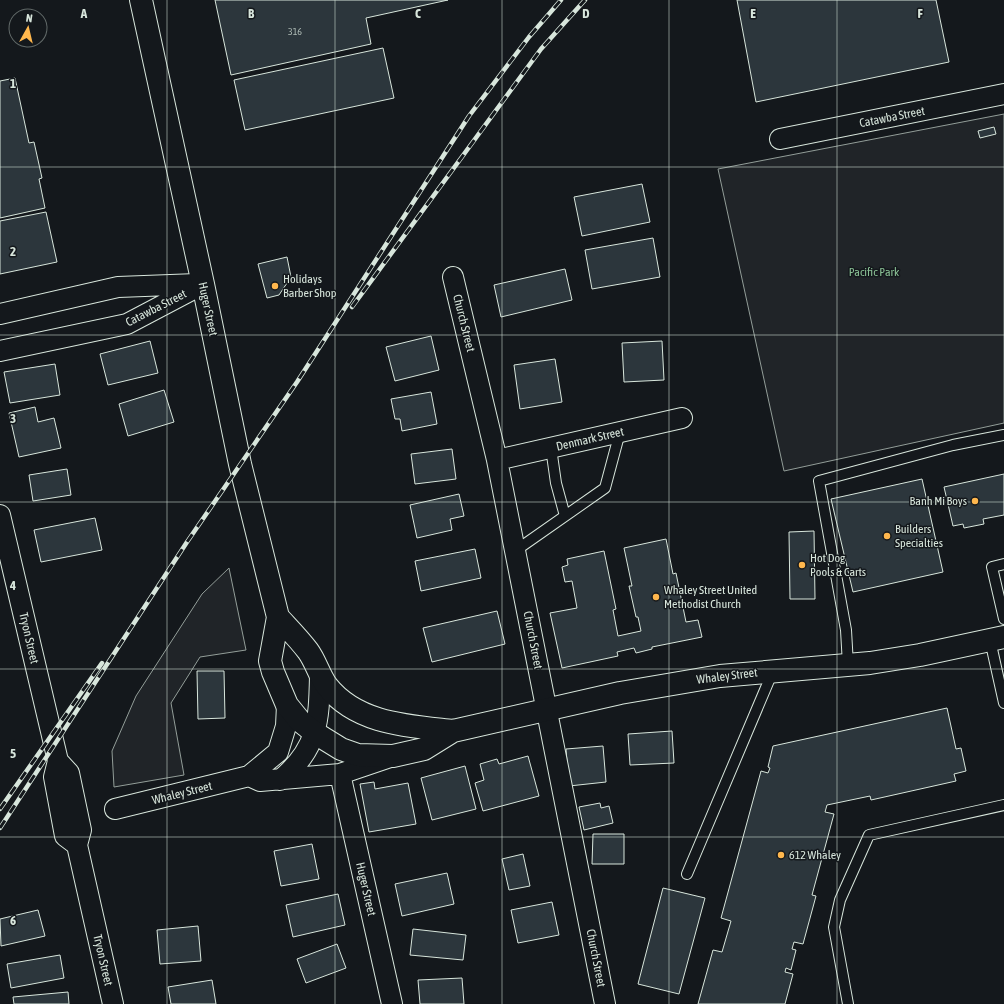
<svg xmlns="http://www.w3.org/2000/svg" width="1004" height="1004" viewBox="0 0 1004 1004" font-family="'Asap Condensed',sans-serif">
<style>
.green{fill:#202428;stroke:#939e99}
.building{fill:#2c363c;stroke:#d8e6dc}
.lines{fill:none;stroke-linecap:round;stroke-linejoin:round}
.lane-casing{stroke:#d8e6dc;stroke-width:12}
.street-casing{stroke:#d8e6dc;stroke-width:22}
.secondary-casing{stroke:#d8e6dc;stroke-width:24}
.lane{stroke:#14181c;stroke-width:10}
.street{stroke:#14181c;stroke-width:20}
.secondary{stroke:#14181c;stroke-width:22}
.rail-casing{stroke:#d8e6dc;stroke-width:4.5}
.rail{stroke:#14181c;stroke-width:3;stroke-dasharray:9;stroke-linecap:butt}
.grid{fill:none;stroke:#d8e6dc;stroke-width:1;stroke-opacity:0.55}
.poi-dot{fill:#ffb74d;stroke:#14181c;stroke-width:1.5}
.labels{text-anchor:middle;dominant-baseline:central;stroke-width:3;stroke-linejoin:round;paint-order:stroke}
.number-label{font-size:10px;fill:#adbab4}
.street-label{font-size:12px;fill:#d8e6dc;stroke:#14181c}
.park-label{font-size:12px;fill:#8ac095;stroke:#14181c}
.poi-label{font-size:12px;fill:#d8e6dc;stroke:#14181c;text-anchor:start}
.grid-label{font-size:13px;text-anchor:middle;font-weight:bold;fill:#d8e6dc;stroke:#14181c;stroke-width:3;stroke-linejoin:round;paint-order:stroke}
</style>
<rect width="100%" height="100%" fill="#14181c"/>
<path class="green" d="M1004 114V423L784 471 718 169Z
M229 568 246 650 200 657 171 703 184 775 114 787 112 751 136 696 202 594Z"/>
<path class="building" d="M215 0H448L366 18 371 44 231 75Z
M737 0H936L949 62 756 102Z
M383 48 394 98 245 130 234 80Z
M15 78 29 143 34 142 42 178 39 179 45 208 0 218V81Z
M994 127 996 134 980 138 978 131Z
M642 184 650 222 582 236 574 197Z
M46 212 57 262 0 274V221Z
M653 238 660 277 592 289 585 250Z
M287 257 291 277 279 295 267 298 258 264Z
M565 269 572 300 501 317 494 285Z
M431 336 439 370 395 381 386 347Z
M150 341 158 373 108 385 100 354Z
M662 341 664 380 624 382 622 343Z
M555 359 562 402 520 409 514 365Z
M55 364 60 395 10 403 4 372Z
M164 390 174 422 128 436 119 404Z
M431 392 437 424 402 431 400 419H395L391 399Z
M35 407 38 422 54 418 61 448 19 457 9 413Z
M452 449 456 479 415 484 411 454Z
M67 469 71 495 33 501 29 475Z
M1004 474V515L983 519 984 524 964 528 963 524 953 526 944 487Z
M922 479 943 572 853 592 831 499Z
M459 494 464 516 450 519 452 530 417 538 410 505Z
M95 518 102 550 41 562 34 530Z
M814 531 815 599H790L789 532Z
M666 539 673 574 676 573 686 622 698 620 702 637 652 647V649L636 653 634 648 617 652 618 656 562 668 550 613 577 608 572 581 565 582 562 567 568 565 567 559 604 551 616 609 613 610 618 636 641 631 638 617H636L629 586H632L624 548Z
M475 549 481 578 421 591 415 561Z
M497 611 505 644 432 662 423 628Z
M197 671H224L225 718 198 719Z
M947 708 956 749 961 748 966 771 954 774 956 781 871 800 870 796 827 805 825 812 834 814 812 895 816 896 803 944 794 942 792 949 796 950 791 970 786 968 785 972 793 974 785 1004H698L713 950 722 952 731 921 721 918 761 771 768 773 770 768 768 767 773 746Z
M672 731 674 763 630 765 628 734Z
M603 746 606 782 569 786 566 749Z
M528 756 539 796 483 811 475 783 484 780 480 764 497 759 499 764Z
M465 766 476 809 432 820 421 778Z
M374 782 375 789 408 783 416 824 369 832 360 784Z
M600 803 601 808 609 806 613 823 584 830 579 807Z
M593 834H624V864H592Z
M312 844 319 879 281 886 274 851Z
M523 854 530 886 509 890 502 859Z
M447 873 454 904 402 916 395 884Z
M663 888 705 898 679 994 638 984Z
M338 894 345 925 293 937 286 905Z
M552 902 559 935 518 943 511 910Z
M38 910 45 936 1 946 0 919Z
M198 926 201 961 160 964 157 930Z
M413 929 466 935 463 960 410 955Z
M337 944 346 968 306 983 297 959Z
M60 955 64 978 11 988 7 964Z
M462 978 464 1004H420L418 980Z
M212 980 216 1004H171L168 987Z
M68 992 69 1004H14L13 997Z"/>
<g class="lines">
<g class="lane-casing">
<path id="lane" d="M551 448 556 483 565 516
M515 551 605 488 620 432
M1004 564 992 567 1004 619
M990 640 1004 703
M848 665 846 630 819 481 953 445 1004 435
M687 874 773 671
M848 1004 834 927 840 900 869 835 1004 805"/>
</g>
<g class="street-casing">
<path id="street" d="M780 139 1004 94
M453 277 497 460 605 1004
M0 314 118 287 197 284
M0 351 127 324 203 284
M497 460 682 418
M0 515 58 761 54 777 65 836 77 845
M58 761 69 773 81 830 77 845 113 1004
M340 774 392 1004
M249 776 260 781 340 774 390 757
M280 780C318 749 319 721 320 676
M115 809 249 776 278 752 286 726 287 705"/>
</g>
<g class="secondary-casing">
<path id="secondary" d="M141 0 203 284 240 464 278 617 270 661 273 672 287 705 300 721 315 733 341 749 358 755 393 756 424 749 453 731 620 693 720 676 870 663 920 655 1004 637
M278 617C288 628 299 639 308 651 316 662 319 675 327 686 357 724 408 726 453 731"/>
</g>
<use href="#lane" class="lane"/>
<use href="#street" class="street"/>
<use href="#secondary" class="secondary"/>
<g class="rail-casing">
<path id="rail" d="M352 307 541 49 585 0
M0 809 102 663
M0 828 187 542 297 382 469 116 529 37 561 0"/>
</g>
<use href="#rail" class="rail"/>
</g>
<path class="grid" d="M167 0V1004M335 0V1004M502 0V1004M669 0V1004M837 0V1004M0 167H1004M0 335H1004M0 502H1004M0 669H1004M0 837H1004"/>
<g class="poi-dot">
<circle cx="275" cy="286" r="4"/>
<circle cx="975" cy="501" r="4"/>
<circle cx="887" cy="536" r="4"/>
<circle cx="802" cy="565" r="4"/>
<circle cx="656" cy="597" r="4"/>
<circle cx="781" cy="855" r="4"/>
</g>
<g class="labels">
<g class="number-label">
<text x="295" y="31">316</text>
</g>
<g class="street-label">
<text transform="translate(892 117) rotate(-11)">Catawba Street</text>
<text transform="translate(156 308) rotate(-27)">Catawba Street</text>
<text transform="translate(208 309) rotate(78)">Huger Street</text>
<text transform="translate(464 323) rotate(76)">Church Street</text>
<text transform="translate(590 439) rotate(-13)">Denmark Street</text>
<text transform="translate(29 638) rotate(77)">Tryon Street</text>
<text transform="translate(533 640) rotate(79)">Church Street</text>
<text transform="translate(727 676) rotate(-7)">Whaley Street</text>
<text transform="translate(182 793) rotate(-14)">Whaley Street</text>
<text transform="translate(366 889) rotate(77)">Huger Street</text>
<text transform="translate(596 958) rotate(79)">Church Street</text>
<text transform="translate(103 960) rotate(77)">Tryon Street</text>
</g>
<g class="park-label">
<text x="874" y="272">Pacific Park</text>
</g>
<g class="poi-label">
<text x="283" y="279">Holidays<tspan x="283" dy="14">Barber Shop</tspan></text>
<text x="967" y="501" text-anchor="end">Banh Mi Boys</text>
<text x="895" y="529">Builders<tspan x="895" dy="14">Specialties</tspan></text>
<text x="810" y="558">Hot Dog<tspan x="810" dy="14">Pools &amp; Carts</tspan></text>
<text x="664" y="590">Whaley Street United<tspan x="664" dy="14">Methodist Church</tspan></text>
<text x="789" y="855">612 Whaley</text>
</g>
</g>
<g class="grid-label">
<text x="84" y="18">A</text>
<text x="251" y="18">B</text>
<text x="418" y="18">C</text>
<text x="586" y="18">D</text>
<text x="753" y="18">E</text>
<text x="920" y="18">F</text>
<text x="13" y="88">1</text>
<text x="13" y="256">2</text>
<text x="13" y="423">3</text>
<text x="13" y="590">4</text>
<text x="13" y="758">5</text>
<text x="13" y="925">6</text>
</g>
<g transform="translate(28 28) rotate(8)"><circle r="19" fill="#14181c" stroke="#626a69"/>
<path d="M0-3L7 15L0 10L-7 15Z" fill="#ffb74d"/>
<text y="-6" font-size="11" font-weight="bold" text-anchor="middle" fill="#d8e6dc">N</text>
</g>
</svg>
